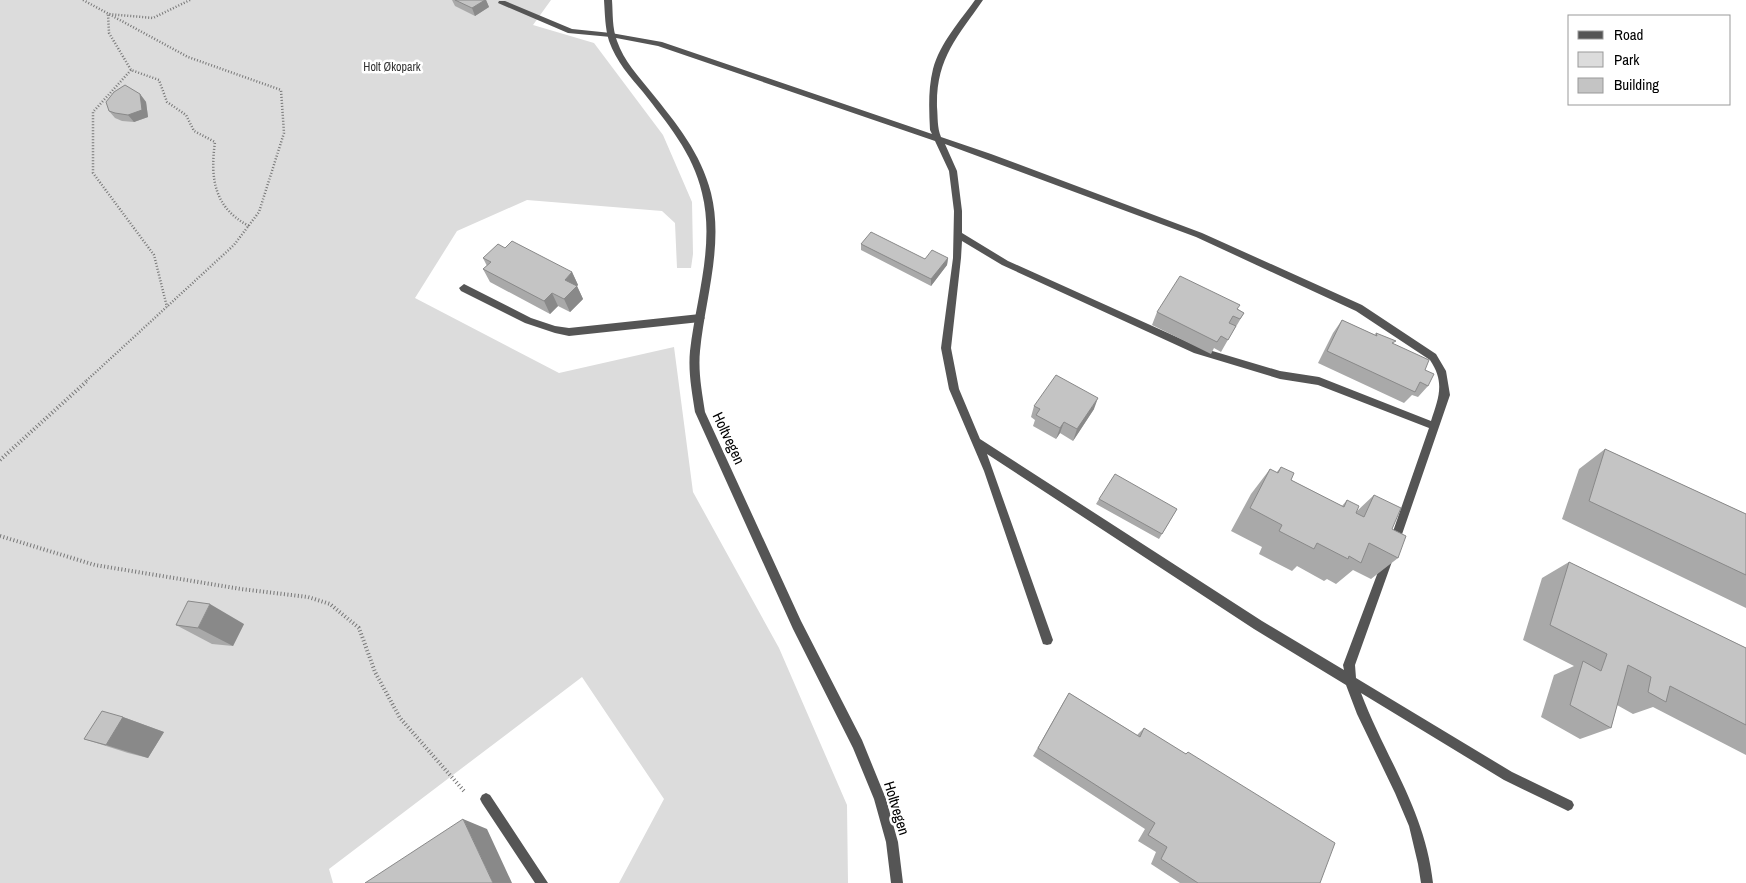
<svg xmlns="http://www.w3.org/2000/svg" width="1746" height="883" viewBox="0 0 1746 883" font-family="'Archivo Narrow',sans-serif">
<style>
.green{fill:#dcdcdc}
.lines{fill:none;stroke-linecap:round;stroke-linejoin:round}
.path-far1{stroke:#777;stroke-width:2.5;stroke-dasharray:1 2;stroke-linecap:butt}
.path{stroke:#777;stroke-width:4;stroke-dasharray:1 2.5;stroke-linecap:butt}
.service{fill:#555;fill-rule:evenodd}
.minor{fill:#555;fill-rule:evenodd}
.wall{fill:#a9a9a9}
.shaded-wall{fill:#898989}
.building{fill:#c4c4c4;stroke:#898989}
.labels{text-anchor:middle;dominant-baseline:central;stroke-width:5;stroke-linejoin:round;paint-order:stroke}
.far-park-label{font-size:12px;fill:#333;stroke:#fff}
.street-label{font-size:15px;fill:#000;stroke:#fff}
</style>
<rect width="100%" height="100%" fill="#fff"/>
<path class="green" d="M0 0H551L533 25 594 43 663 135 692 202 693 254 691 268H677L675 223 662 211 527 200 457 231 415 298 559 373 674 347 693 492 779 648 847 805 848 883H619L664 799 582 677 329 869 333 883H0Z"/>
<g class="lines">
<path class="path-far1" d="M83 0 188 57 281 90 284 133 259 212 234 245 85 382
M190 0 153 18 108 14 109 33 131 70 159 80 167 102 186 115 194 131 215 142C210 178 214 208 249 226
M131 70 93 112V173L154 255 167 307"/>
<path class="path" d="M0 460 87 381
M0 536 95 565 241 589 308 597 330 604 359 628 375 672 400 718 464 791"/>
<path class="service" d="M975 0H983C957 38 936 58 937 107 938 118 937 127 941 137L991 154 1202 233 1362 305 1436 354 1446 371 1450 395 1399 543 1398 546 1394 548 1390 546 1389 543 1429 428 1318 385 1280 379 1194 353 1002 265 962 241 961 258 951 348 959 389 980 439 1262 621 1344 670 1343 665 1384 556 1385 552 1389 551 1393 552 1394 556 1355 665 1356 678 1512 772 1572 801 1574 805 1572 809 1568 811 1564 809 1504 780 1361 693C1386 759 1425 810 1433 883H1421L1418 864 1409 826 1395 793 1357 714 1346 685 1254 629 987 454 1053 640 1051 644 1047 645 1043 644 984 471 949 389 941 348 953 258 954 211 949 171 935 141 658 46 611 37 568 33 498 3 499 1H505L572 29 611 33 662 42 932 134 930 130C929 110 928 89 933 69 940 43 960 21 975 0ZM945 144 1196 237 1356 311 1430 360C1445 382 1439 397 1431 421L1319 377 1280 371 1199 347 1008 261 962 233V211L957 171Z
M464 284 531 318 555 326 569 328 700 314 705 318 700 322 569 336 555 333 525 323 461 291 459 288Z
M486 793 490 795 548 883H535L482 803 480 799 482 795Z"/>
<path class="minor" d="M604 0H612C613 14 612 28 617 41 624 61 638 76 651 92 676 123 701 153 711 193 724 245 705 299 700 351 698 372 702 392 705 412L801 621 862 740 886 799 898 842 903 883H891L886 842 874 799 853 748 793 629 695 412C692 392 688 372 690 351 696 299 715 245 702 193 693 153 667 123 643 92 630 77 616 61 609 41 605 28 605 14 604 0Z"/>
</g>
<path class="wall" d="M452 0H486L489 7 475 16 455 6Z
M140 94 146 102 148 117 134 122 122 121 115 118 109 111Z
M861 244 925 259 948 258 947 265 931 286 861 250Z
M505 248 572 272 578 285 577 286 583 299 570 312 558 306 550 314 490 282 483 269 487 266 483 258Z
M1238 309 1244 313 1237 325 1233 331 1221 352 1214 348 1211 354 1152 325 1157 312Z
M1342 320 1375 335 1376 333 1393 344 1425 370 1428 386 1418 397 1412 395 1404 403 1318 363 1333 333Z
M1034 406 1094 409 1073 441 1060 433 1056 439 1033 426 1035 420 1031 417Z
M1605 449 1746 514V608L1562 519 1579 469Z
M1281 467 1291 480 1342 506 1347 500 1357 511 1374 495 1392 529 1398 558 1371 579 1353 570 1336 584 1327 579 1324 581 1297 566 1292 571 1259 554 1262 547 1231 531 1251 494 1270 469 1276 473Z
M1099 499 1177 509 1159 539 1096 504Z
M1569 562 1746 648V755L1653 707 1633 714 1617 705 1611 728 1580 739 1541 717 1554 675 1574 666 1523 640 1542 578Z
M244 624 233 646 212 644 176 625Z
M1069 693 1137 735 1144 728 1185 754 1188 752 1320 883H1180L1151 864 1156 852 1138 841 1145 829 1033 756 1063 703Z
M123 717 164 732 148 758 128 753 84 739Z"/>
<path class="shaded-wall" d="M485 0H486L489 7 475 16 472 8Z
M140 94 146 102 148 117 134 122 128 115Z
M948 258 947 265 931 286V279Z
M572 272 578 285 570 293 565 280Z
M577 286 583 299 570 312 564 299Z
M552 293 558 306 550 314 544 301Z
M1098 398 1094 409 1073 441 1077 429Z
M1064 422 1060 433 1056 439 1060 428Z
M210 604 244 624 233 646 198 628Z
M123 717 164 732 148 758 106 745Z
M463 819 487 829 512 883H493Z"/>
<path class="building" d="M455 0H485L472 8Z
M125 85 140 94 142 110 128 115 115 113 109 111 106 102 114 92Z
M871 232 925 259 932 250 948 258 931 279 861 244Z
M512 241 572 272 565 280 577 286 564 299 552 293 544 301 483 269 491 262 483 258 498 244 505 248Z
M1180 276 1240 305 1237 309 1244 313 1240 319 1233 316 1229 323 1236 326 1228 340 1221 336 1217 342 1157 312Z
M1342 320 1377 336 1376 333 1396 341 1392 343 1429 360 1425 370 1434 374 1428 386 1420 382 1415 392 1327 351Z
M1056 375 1098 398 1077 429 1064 422 1060 428 1036 415 1040 409 1034 406Z
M1605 449 1746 514V575L1589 501Z
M1281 467 1294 473 1291 480 1344 507 1347 500 1359 506 1356 513 1364 517 1374 495 1401 508 1392 529 1406 536 1398 558 1369 543 1361 563 1349 556 1348 559 1317 543 1314 549 1279 531 1282 525 1250 508 1270 469 1278 473Z
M1115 474 1177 509 1162 534 1099 499Z
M1569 562 1746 648V725L1670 686 1666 702 1648 692 1651 677 1628 665 1611 728 1570 705 1583 661 1601 671 1607 654 1550 625Z
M188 601 210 604 198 628 176 625Z
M1069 693 1140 737 1144 728 1186 754 1188 752 1335 843 1320 883H1198L1161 859 1167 847 1148 835 1155 823 1038 748Z
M102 711 123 717 106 745 84 739Z
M463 819 493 883H365Z"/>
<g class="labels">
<g class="far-park-label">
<text x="392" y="67">Holt Økopark</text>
</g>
<g class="street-label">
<text transform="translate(729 438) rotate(65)">Holtvegen</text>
<text transform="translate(897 808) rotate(73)">Holtvegen</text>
</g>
</g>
<rect x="1568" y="15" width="162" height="90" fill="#ffffff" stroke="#999999"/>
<rect x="1578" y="31" width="25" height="8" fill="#555555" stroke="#999999"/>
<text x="1614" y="40" font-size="15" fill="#000000">Road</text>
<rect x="1578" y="52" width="25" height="15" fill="#dcdcdc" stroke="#999999"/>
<text x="1614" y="65" font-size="15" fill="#000000">Park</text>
<rect x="1578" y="78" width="25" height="15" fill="#c4c4c4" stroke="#999999"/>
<text x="1614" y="90" font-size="15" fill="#000000">Building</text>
</svg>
